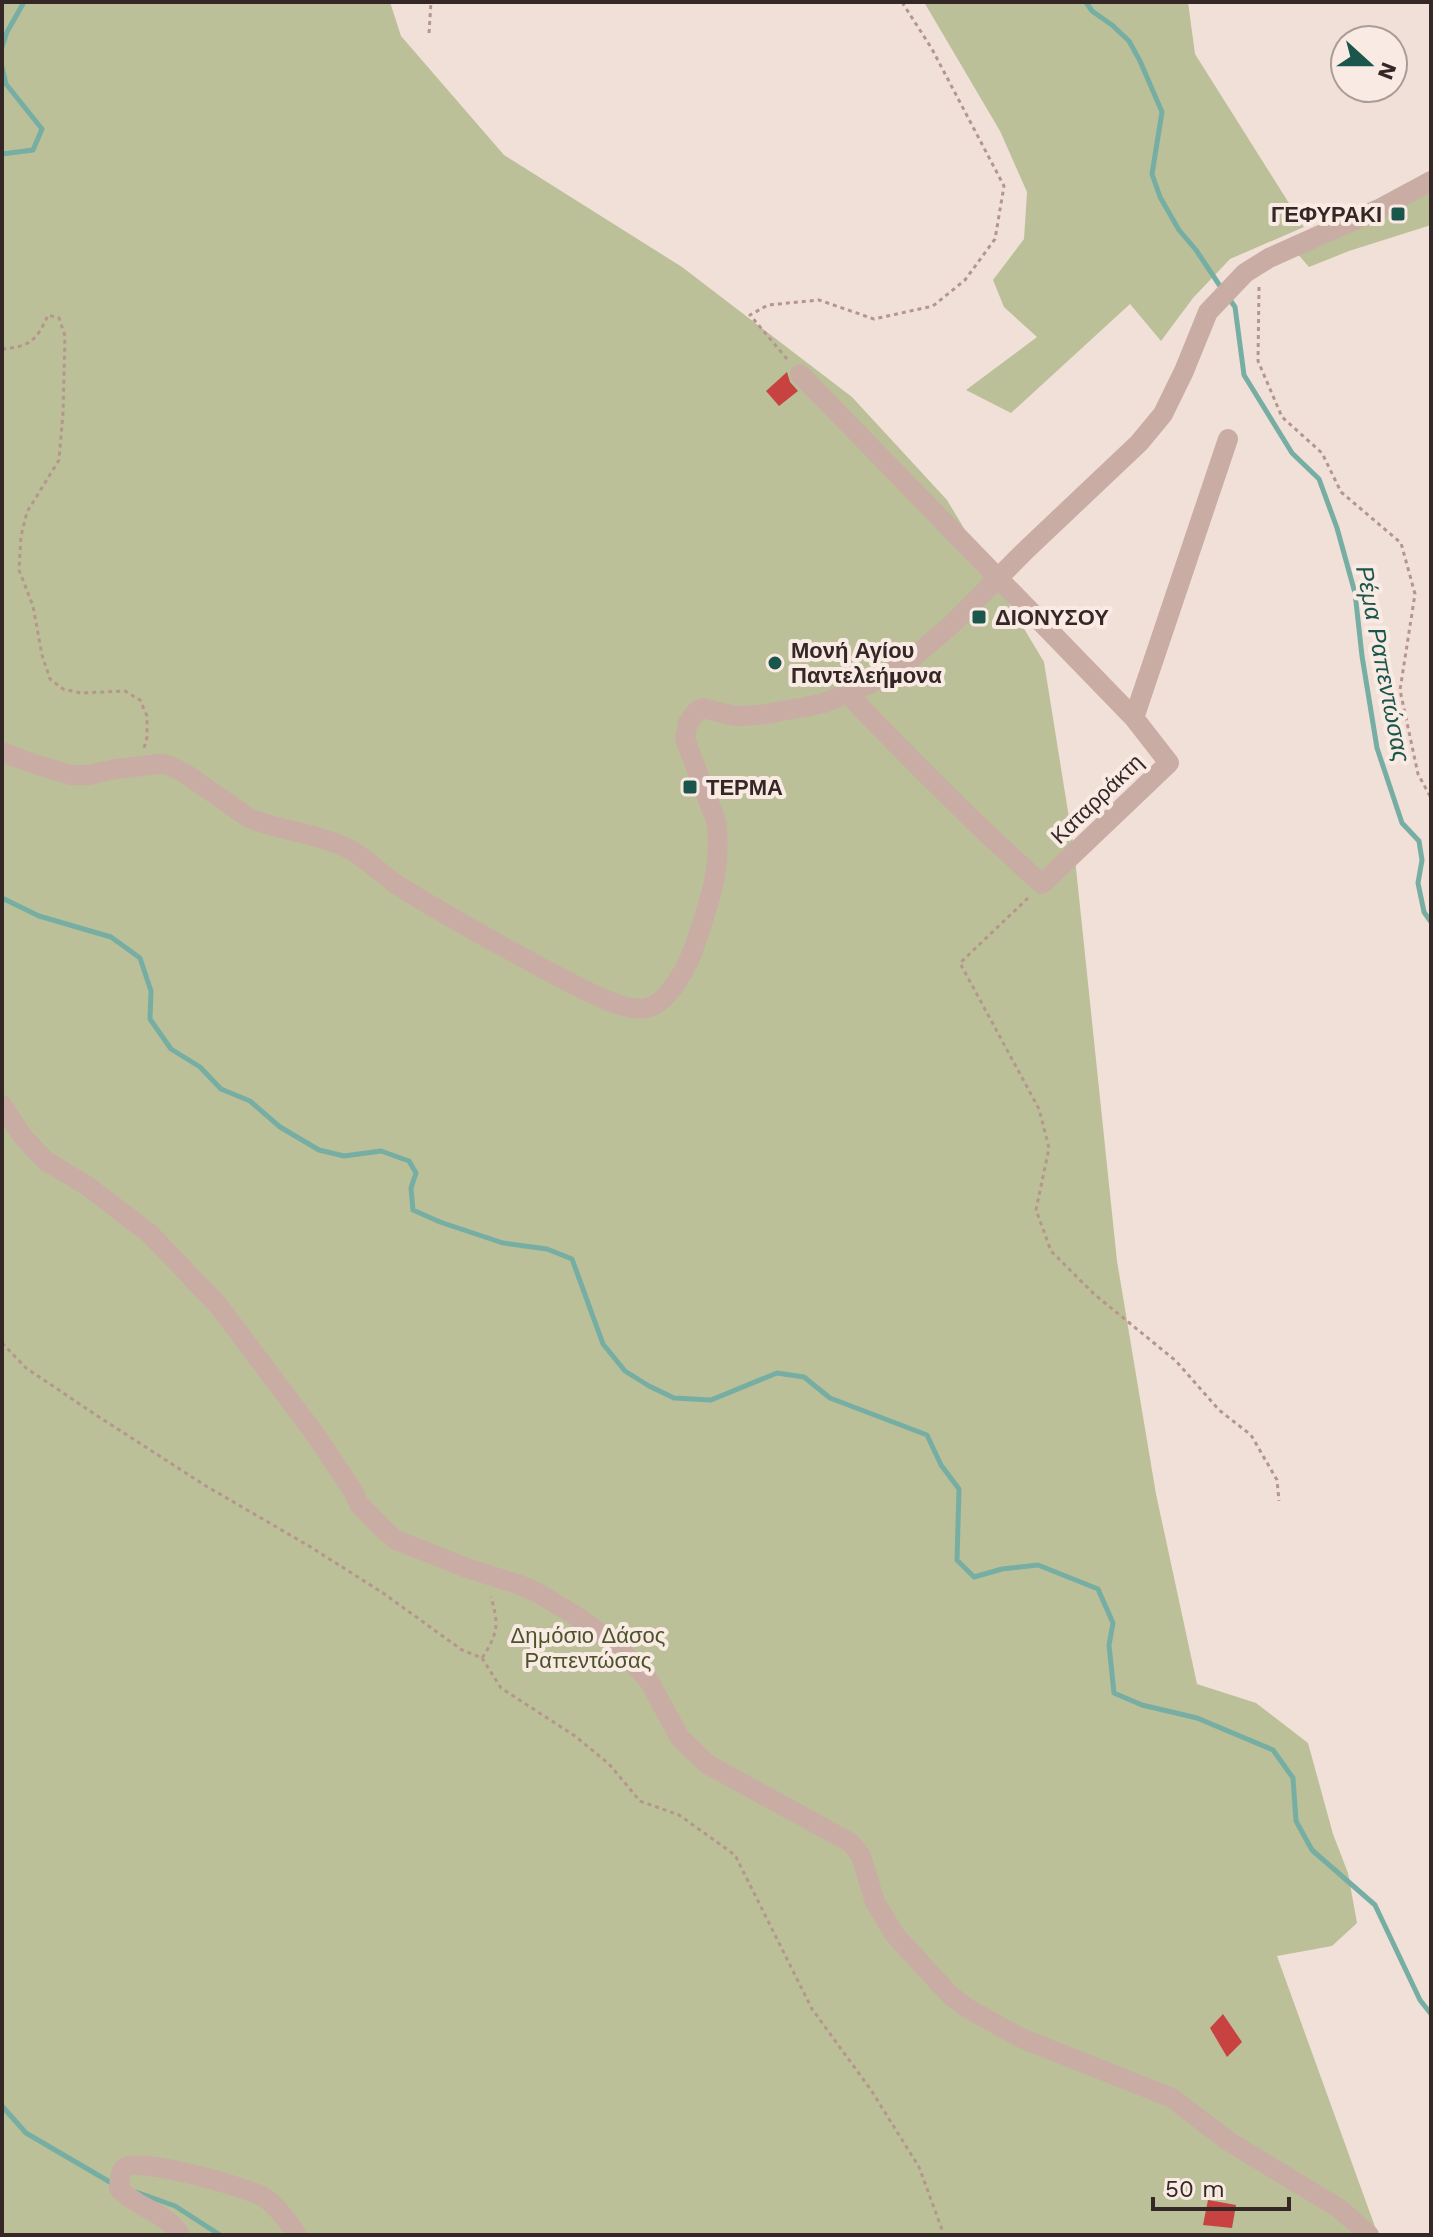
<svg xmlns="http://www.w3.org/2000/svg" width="1433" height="2237" viewBox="0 0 1433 2237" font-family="'Work Sans',sans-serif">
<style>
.green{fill:#bbc098}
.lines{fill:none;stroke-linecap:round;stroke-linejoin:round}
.stream{stroke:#77aea4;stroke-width:5}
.building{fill:#c74240}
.path{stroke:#b5968e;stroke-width:3;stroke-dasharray:4 4;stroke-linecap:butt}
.minor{stroke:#c9ada4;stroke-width:20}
.tertiary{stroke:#c9ada4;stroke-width:20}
.poi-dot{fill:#1b564d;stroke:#f9ebe4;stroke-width:3}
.labels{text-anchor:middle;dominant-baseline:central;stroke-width:8;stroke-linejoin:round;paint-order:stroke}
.poi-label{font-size:22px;font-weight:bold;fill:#342726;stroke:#f9ebe4;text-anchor:start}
.street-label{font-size:22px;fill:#342726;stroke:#f9ebe4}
.park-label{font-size:22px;fill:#4d5329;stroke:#f9ebe4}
.water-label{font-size:24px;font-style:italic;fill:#1b564d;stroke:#f9ebe4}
</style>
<rect width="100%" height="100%" fill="#f1e0d8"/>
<path class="green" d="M2 2H390L401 36 504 155 682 267 852 397 947 500 1044 662 1074 849 1117 1261 1156 1494 1197 1684 1256 1703 1308 1743 1333 1834 1348 1873 1357 1923 1332 1946 1277 1956 1378 2235H2Z
M924 2H1188L1195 54 1304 227 1230 259 1193 298 1161 341 1130 304 1011 413 966 390 1037 337 1004 307 993 280 1024 239 1027 192 1000 131Z
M1431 191V225L1349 251 1309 267 1296 252Z"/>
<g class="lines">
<path class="stream" d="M1086 2 1092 11 1112 25 1129 41 1140 61 1162 112 1152 174 1160 197 1179 230 1196 250 1222 289
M2 47 7 32 24 2
M2 67 6 84 42 129 33 150 2 154
M1228 297 1235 307 1244 375 1292 453 1319 479 1337 528 1355 593 1362 656 1377 748 1402 823 1419 841 1422 860 1418 883 1424 912 1431 922
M2 898 39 916 111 937 140 958 151 991 150 1019 171 1049 200 1067 221 1089 250 1101 280 1127 319 1150 344 1156 381 1151 409 1161 416 1173 411 1188 413 1210 440 1222 503 1243 547 1249 572 1259 603 1344 625 1371 649 1386 674 1398 711 1400 777 1373 804 1377 830 1398 927 1435 941 1465 959 1489 957 1560 974 1577 1002 1569 1038 1565 1098 1589 1113 1623 1109 1645 1114 1693 1142 1705 1197 1718 1273 1750 1293 1778 1296 1821 1312 1850 1375 1905 1420 2000 1431 2014
M2 2106 26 2133 115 2185
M136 2192 175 2206 220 2235"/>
</g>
<path class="building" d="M787 372 790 382 798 391 779 406 766 391Z
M1223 2014 1242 2042 1227 2057 1210 2028Z
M1208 2200 1236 2205 1232 2228 1203 2225Z"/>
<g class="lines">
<path class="path" d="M429 33 431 2
M1259 287 1258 361 1282 417 1322 453 1341 492 1401 543 1415 594 1400 690 1418 774 1431 798
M2 349C30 347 37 340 48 315L59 318 65 336 63 413 59 460 27 512 21 536 19 570 33 606 42 655 50 679 63 689 81 693 125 691 140 700 147 716V737L144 748
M787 359 750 315 768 305 819 300 874 319 933 306 965 280 995 239 1004 186 932 49 902 2
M1028 898 960 963 1039 1109 1049 1148 1036 1210 1051 1251 1094 1294 1176 1361 1219 1410 1251 1435 1277 1480 1279 1501
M2 1343 26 1368 96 1415 206 1486 309 1546 383 1593 462 1650 482 1658C498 1634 499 1624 491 1597
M482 1658 501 1688 575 1736 609 1764 640 1801 679 1815 735 1855 812 2009 871 2090 919 2167 944 2235"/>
<path class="minor" d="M800 374 1134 718 1169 763 1042 884C974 824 910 759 847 693
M1134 718 1228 439
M2 752 31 763 71 775H88L116 769 159 764 169 765 186 774 249 818C280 831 316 833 347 848 365 857 379 872 396 884 436 910 480 934 522 957 552 973 582 991 614 1003 625 1007 639 1011 650 1007 670 1001 689 963 695 945 709 902 723 867 716 821L685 739 688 723
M2 1105 23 1137 46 1161 86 1185 149 1233 218 1305 315 1434 353 1491 359 1504 382 1528 396 1540 467 1568 520 1585 538 1593 573 1614 610 1640 632 1662 649 1681 680 1738 707 1764 851 1843 861 1856 875 1902 895 1935 950 1995 967 2008 1021 2038 1172 2098 1228 2141 1340 2209 1369 2235
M180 2235C170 2215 136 2207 119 2189 120 2182 119 2171 126 2167 142 2158 248 2187 265 2198 278 2207 288 2222 297 2235"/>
<path class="tertiary" d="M688 723 696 712 702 708 735 716 759 715 805 707 824 703 869 684 909 661 949 627 1027 549 1139 443 1163 414 1184 371 1208 312 1245 273 1269 258 1379 209 1431 181"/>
</g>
<g class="poi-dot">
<rect x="1390" y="206" width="16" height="16" rx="4"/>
<rect x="971" y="609" width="16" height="16" rx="4"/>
<circle cx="775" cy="663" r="8"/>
<rect x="682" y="779" width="16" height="16" rx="4"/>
</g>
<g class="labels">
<g class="poi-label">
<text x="1382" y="214" text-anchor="end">ΓΕΦΥΡΑΚΙ</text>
<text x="995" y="617">ΔΙΟΝΥΣΟΥ</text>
<text x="791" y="650">Μονή Αγίου<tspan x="791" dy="25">Παντελεήμονα</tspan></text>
<text x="706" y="787">ΤΕΡΜΑ</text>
</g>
<g class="street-label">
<text transform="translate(1097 799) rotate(-44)">Καταρράκτη</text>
</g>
<g class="park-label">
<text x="588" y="1635">Δημόσιο Δάσος<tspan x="588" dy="25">Ραπεντώσας</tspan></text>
</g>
<g class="water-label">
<text transform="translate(1383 664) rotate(79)">Ρέμα Ραπεντώσας</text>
</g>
</g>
<rect width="1433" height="2237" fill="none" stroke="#342726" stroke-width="8"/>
<g transform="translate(1369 64) rotate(111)"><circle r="38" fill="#f9ebe4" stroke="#aa9d98" stroke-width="2"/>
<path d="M0-6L14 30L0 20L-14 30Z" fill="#1b564d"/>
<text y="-12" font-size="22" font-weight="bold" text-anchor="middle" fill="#342726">N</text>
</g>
<path d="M1153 2197v12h136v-12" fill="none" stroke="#342726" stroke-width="4"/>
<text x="1165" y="2197" font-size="24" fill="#342726" stroke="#f9ebe4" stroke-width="6" paint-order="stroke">50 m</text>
</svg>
